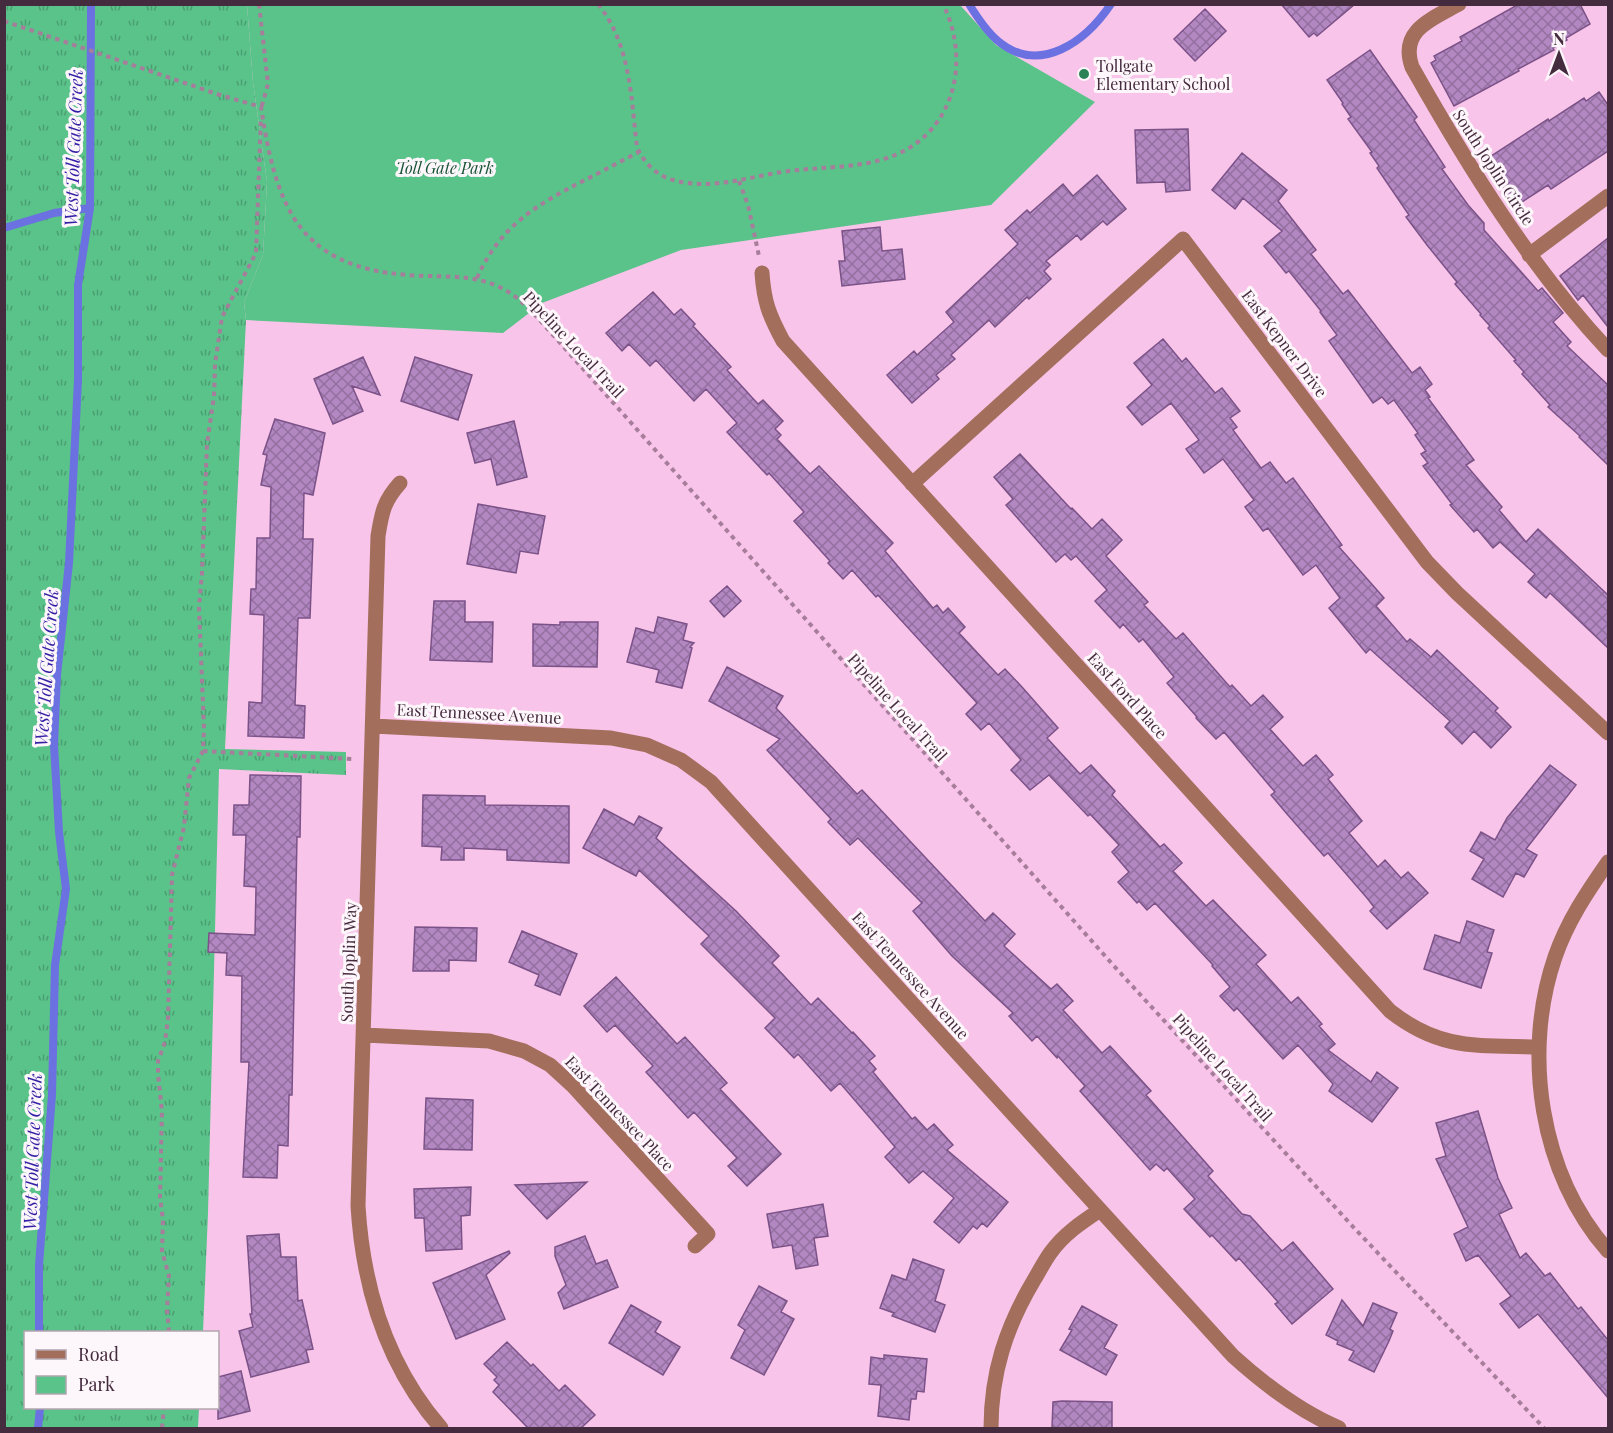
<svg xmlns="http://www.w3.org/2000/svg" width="1613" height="1433" viewBox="0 0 1613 1433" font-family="'Playfair Display',serif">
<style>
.grass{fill:url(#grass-tufts)}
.green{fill:#59c38a}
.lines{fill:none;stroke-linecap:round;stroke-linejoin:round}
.stream{stroke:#6b71e0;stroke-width:8}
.building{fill:url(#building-cross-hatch);stroke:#7b5288;stroke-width:1.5}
.path{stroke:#a67d9a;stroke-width:4;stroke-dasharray:4.5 4.5;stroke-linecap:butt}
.minor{stroke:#a46e5d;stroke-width:15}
.poi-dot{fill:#2b8256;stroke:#fdf6fa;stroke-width:2}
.labels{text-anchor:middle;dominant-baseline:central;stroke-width:6;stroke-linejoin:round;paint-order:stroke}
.poi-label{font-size:16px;fill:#452b3e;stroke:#fdf6fa;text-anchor:start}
.park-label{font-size:16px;font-style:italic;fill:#185335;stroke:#fdf6fa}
.street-label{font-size:16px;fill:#452b3e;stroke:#fdf6fa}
.water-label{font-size:18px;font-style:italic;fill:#321fa4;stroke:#fdf6fa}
</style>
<defs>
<pattern id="grass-tufts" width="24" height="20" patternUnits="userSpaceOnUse" patternTransform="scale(1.5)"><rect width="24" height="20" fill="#59c38a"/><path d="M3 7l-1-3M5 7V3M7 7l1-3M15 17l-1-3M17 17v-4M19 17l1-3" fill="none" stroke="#4b9f72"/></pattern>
<pattern id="building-cross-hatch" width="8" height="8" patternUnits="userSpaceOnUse" patternTransform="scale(1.5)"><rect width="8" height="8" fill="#b388c2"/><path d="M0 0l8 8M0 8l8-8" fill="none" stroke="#936f9f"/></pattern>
</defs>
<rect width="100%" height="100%" fill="#f9c4e9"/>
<path class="grass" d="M5 5H247L253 82 267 182 263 255 244 302 246 320 225 749 346 752V775L219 769 208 1213 203 1332H26V1408H199L198 1428H5Z"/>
<path class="green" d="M247 5H960L996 45 1095 102 991 205 681 250 542 303 503 333 246 320 244 302 263 255 267 182 253 82Z"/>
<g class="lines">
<path class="stream" d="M969 4C977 17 986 31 998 41 1040 76 1086 41 1111 4
M4 228 54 213 90 208
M39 1332V1265L52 1095 55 965 66 889 59 832 54 745 57 675 69 563 78 380V285L90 208 91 4
M38 1428 40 1408"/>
</g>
<path class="building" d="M1281 4H1355L1317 36 1314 33 1309 37Z
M1519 4H1580L1590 24 1566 38 1567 40 1553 48 1554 50 1518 69 1519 71 1454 106 1431 63 1436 60 1434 56 1462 41 1460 37Z
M1205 9 1226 31 1195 61 1174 39Z
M1370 50 1417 117 1414 120 1445 167 1442 169 1468 205 1484 223V230L1538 291 1542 288 1563 313 1553 322 1571 342 1567 346 1608 385V465L1579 437 1580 436 1548 407 1550 405 1522 374 1524 372 1514 361 1516 360 1488 328 1490 326 1480 315 1481 314 1455 284 1457 282 1427 245 1406 217 1409 215 1377 168 1379 166 1370 153 1372 152 1348 119 1351 117 1342 104 1343 103 1327 80Z
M1599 92 1608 105V151L1551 189 1548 185 1522 202 1519 197 1512 202 1485 160 1548 119 1549 121 1584 98 1586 101Z
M1188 129 1190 190 1166 192 1165 182 1137 183 1135 130Z
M1242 153 1287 190 1278 201 1316 250 1311 254 1343 294 1348 290 1412 373 1420 367 1432 384 1425 390 1430 397 1428 398 1474 460 1466 465 1502 507 1499 510 1526 542 1538 529 1608 595V648L1550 593 1546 598 1528 582 1535 574 1500 542 1493 548 1477 529 1474 532 1450 505 1452 504 1423 466 1428 463 1421 454 1426 451 1415 435 1418 433 1394 400 1388 404 1382 397 1373 403 1329 341 1337 335 1320 312 1321 311 1289 271 1286 273 1264 246 1282 231 1243 198 1235 209 1212 190Z
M1097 175 1126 209 1107 225 1103 221 1081 240 1077 235 1046 261 1050 265 1044 271 1051 279 1029 299 1027 297 995 327 989 320 951 355 955 359 936 375 939 379 912 403 887 375 914 351 917 355 954 322 946 312 1018 244 1005 230 1027 210 1030 213 1063 184 1073 196Z
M880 227 882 251 902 249 905 279 842 286 839 261H845L842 231Z
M1608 238V327L1583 295 1578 300 1560 276Z
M653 292 674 315 681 309 695 324 693 326 731 367 727 370 758 404 763 400 783 421 775 429 781 435 777 439 810 474 819 466 893 543 885 551 933 608 937 605 943 613 948 608 965 627 959 633 998 675 1005 669 1022 687 1058 728 1047 738 1080 774 1091 765 1115 791 1112 795 1160 847 1164 844 1182 863 1173 871 1206 906 1213 900 1266 955 1256 964 1291 1003 1298 997 1322 1024 1319 1026 1335 1044 1328 1050 1371 1082 1377 1072 1398 1088 1372 1122 1329 1091 1333 1084 1298 1045 1283 1059 1237 1008 1234 1011 1220 996 1230 987 1212 966 1213 965 1155 903 1147 910 1139 901 1137 903 1118 882 1129 872 1112 852 1119 845 1090 814 1088 816 1049 775 1030 790 1011 770 1021 760 989 723 981 730 966 714 977 703 878 595 876 597 852 570 843 579 828 563 830 561 794 521 804 512 769 473 767 475 727 432 737 423 706 389 694 401 656 360 650 366 629 344 622 351 606 333Z
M1163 339 1182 362 1186 358 1215 393 1222 388 1240 411 1230 418 1237 427 1233 430 1261 468 1270 462 1286 483 1293 478 1342 545 1339 547 1384 598 1376 606 1407 642 1410 639 1431 657 1437 650 1498 708 1495 711 1511 727 1491 748 1474 731 1462 744 1445 727 1450 721 1370 649 1366 653 1329 608 1340 598 1316 565 1303 575 1268 528 1263 531 1245 507 1254 500 1223 459 1204 473 1186 449 1199 440 1171 403 1142 425 1127 407 1152 385 1134 363Z
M363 357 380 395 352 386 363 411 333 424 314 379Z
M415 357 472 375 458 420 401 401Z
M275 419 325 433 313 495 304 493 303 539H313L310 618H298L295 705 305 706 304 738 248 736 249 702 262 703 264 615 250 614 251 589H256L257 538H270L271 487 261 485 267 455 263 454Z
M514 421 527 477 497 485 491 459 475 463 467 433Z
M1020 454 1071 509 1072 508 1092 529 1102 519 1122 540 1106 556 1148 602 1144 605 1176 639 1183 633 1230 687 1232 685 1251 706 1263 695 1283 717 1270 729 1303 766 1316 755 1333 775 1328 779 1362 821 1349 833 1378 867 1385 860 1401 878 1408 872 1428 893 1387 929 1370 911 1374 907 1367 898 1328 853 1324 856 1287 814 1271 795 1275 792 1224 732 1216 739 1196 718 1197 717 1167 683 1174 677 1143 639 1139 642 1123 624 1120 628 1095 601 1107 590 1076 556 1071 560 1065 554 1056 562 1006 505 1013 499 994 477Z
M478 504 545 516 538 554 520 551 516 573 467 564Z
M727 586 741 601 724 617 710 601Z
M434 601H465V622H493L492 662 430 660Z
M658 617 687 624 683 640 694 643 690 647 692 648 682 688 656 682 659 670 627 662 636 628 654 633Z
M560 622H598L597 667 533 666V624L560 625Z
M727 667 783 696 776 708 857 794 862 790 985 921 993 913 1015 934 1004 946 1051 989 1057 984 1073 1001 1063 1010 1102 1053 1110 1046 1151 1091 1146 1095 1213 1171 1208 1176 1242 1214 1250 1216 1282 1251 1293 1242 1333 1289 1292 1324 1275 1304 1278 1302 1239 1258 1236 1261 1212 1235 1210 1237 1184 1209 1195 1199 1167 1168 1164 1171 1156 1164 1150 1170 1080 1091 1085 1086 1058 1056 1057 1058 1037 1036 1032 1041 1009 1016 1013 1013 952 956 913 911 922 903 858 838 850 845 828 822 831 819 767 750 780 739 709 701Z
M1550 765 1576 785 1526 849 1537 855 1524 877 1516 873 1503 897 1472 879 1484 859 1470 851 1481 832 1495 840 1507 818Z
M250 775 301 776 300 837H297L292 1095H289L288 1146 278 1145 277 1178 243 1177 249 1062H241L242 976 226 975 227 953 208 952 209 933 255 935 256 887 244 886 246 835H233L234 805H249Z
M423 795 485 796V805L569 806V863L507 860V850L464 848V860H441L442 847 422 846Z
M604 809 634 825 639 816 662 828 656 838 736 911 779 956 772 963 811 1005 818 998 852 1033 853 1032 875 1056 869 1061 876 1069 873 1072 912 1119 915 1117 927 1130 934 1124 953 1145 947 1150 1008 1202 987 1227 982 1223 977 1229 973 1226 959 1243 934 1222 954 1198 923 1171 909 1183 885 1157 895 1147 840 1083 831 1091 798 1054 794 1058 765 1028 775 1018 701 944 709 936 639 870 636 876 583 848Z
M1467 921 1494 930 1487 952 1492 953 1481 988 1424 969 1435 935 1460 943Z
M415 927 477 928 476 961 449 960V971H413Z
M522 931 577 954 560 995 535 985 539 975 509 962Z
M616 977 677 1044 685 1037 727 1083 720 1089 781 1154 747 1186 728 1166 737 1158 694 1112 688 1118 646 1072 653 1066 615 1025 607 1032 584 1006Z
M426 1098 473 1100 472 1150 424 1149Z
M1478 1111 1498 1178 1512 1208 1499 1214 1520 1258 1526 1253 1545 1276 1550 1273 1578 1309 1581 1307 1608 1340V1398L1538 1314 1519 1328 1500 1304 1511 1296 1478 1255 1466 1261 1454 1234 1468 1227 1436 1159 1446 1156 1436 1123Z
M587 1182 547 1219 515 1185Z
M471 1187 470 1215 461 1216 462 1249 426 1251 424 1218H415L414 1189Z
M823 1204 828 1236 814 1238 818 1265 796 1269 792 1245 773 1248 767 1214Z
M279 1234 281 1257H296L298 1301 302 1300 313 1349 306 1350 309 1362 251 1377 239 1331 253 1327 250 1314H252L247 1236Z
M585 1236 596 1264 607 1260 618 1287 564 1309 558 1293 566 1285 555 1256V1247Z
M509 1251 510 1253 486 1275 505 1319 456 1339 433 1283Z
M913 1259 944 1270 935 1301 945 1305 935 1332 892 1316 894 1313 880 1308 892 1275 906 1280Z
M759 1286 787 1301 781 1312 794 1319 764 1375 731 1358 745 1330 738 1325Z
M1342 1300 1363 1326 1373 1303 1397 1313 1390 1329 1393 1331 1389 1341 1374 1372 1349 1360 1354 1351 1337 1344 1338 1341 1326 1335Z
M631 1305 661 1322 655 1332 680 1347 663 1375 609 1343Z
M1082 1306 1117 1325 1104 1348 1117 1355 1106 1375 1060 1350 1072 1330 1069 1329Z
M507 1342 531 1366 533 1364 559 1391 565 1385 595 1415 581 1428H528L493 1392 499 1385 494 1380 497 1377 484 1364Z
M884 1355 927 1359 924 1392 917 1391 916 1399H911L909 1420 878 1416 881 1385 869 1384 871 1357 884 1359Z
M241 1371 250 1411 218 1419V1377Z
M1062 1401 1112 1402V1428H1052L1053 1402Z"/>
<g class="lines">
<path class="path" d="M259 4 268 84 261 109
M598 4C631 45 631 99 637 147 643 162 657 176 673 180 712 191 750 176 789 171 821 167 854 168 884 159 952 139 973 65 943 4
M4 21 217 94 261 107C276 206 298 267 408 275 446 278 481 272 513 295 522 301 529 310 537 317L1114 966 1356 1230 1544 1428
M739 181 748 205 759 256
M477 278C500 226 536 205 585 180 603 171 621 161 639 152
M203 751 352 759
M169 1332 167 1310 169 1276 162 1251 163 1220 160 1197 162 1111 158 1074V1061L165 1042 168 1019 172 875 184 827 189 778 203 751 204 729 199 607 202 573 207 444 214 396 215 364 222 317 256 253 261 117
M162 1428 164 1408"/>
<path class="minor" d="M1459 4C1432 19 1399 30 1412 67 1469 168 1530 266 1608 350
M1529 255 1608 196
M762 273C764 302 769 315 783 341L1390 1011C1441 1051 1478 1045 1539 1047
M400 483C384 501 382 511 378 536L358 1206C363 1287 387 1366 441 1428
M912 484 1183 239 1427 562 1457 593 1608 733
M373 726 611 738 647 745 681 760 711 782 1233 1356C1265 1385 1299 1411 1339 1428
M1608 862C1587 892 1567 922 1555 957 1522 1053 1540 1174 1608 1251
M364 1035 489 1041 524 1051 550 1065 573 1086 708 1234 695 1246
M991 1428C991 1373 1006 1327 1034 1280 1040 1270 1045 1260 1051 1252 1064 1234 1082 1222 1100 1210"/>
</g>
<circle class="poi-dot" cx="1084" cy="74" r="6"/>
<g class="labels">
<g class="poi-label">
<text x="1096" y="65">Tollgate<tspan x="1096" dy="18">Elementary School</tspan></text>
</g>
<g class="park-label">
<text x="445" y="167">Toll Gate Park</text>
</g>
<g class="street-label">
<text transform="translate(1494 167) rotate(57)">South Joplin Circle</text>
<text transform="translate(1285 343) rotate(53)">East Kepner Drive</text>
<text transform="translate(574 344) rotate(47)">Pipeline Local Trail</text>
<text transform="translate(1128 695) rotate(48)">East Ford Place</text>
<text transform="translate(898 707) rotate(48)">Pipeline Local Trail</text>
<text transform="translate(479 713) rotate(3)">East Tennessee Avenue</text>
<text transform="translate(348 962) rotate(-88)">South Joplin Way</text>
<text transform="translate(911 975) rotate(48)">East Tennessee Avenue</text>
<text transform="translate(1223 1067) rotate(48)">Pipeline Local Trail</text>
<text transform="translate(620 1113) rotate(47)">East Tennessee Place</text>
</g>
<g class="water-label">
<text transform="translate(73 148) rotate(-88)">West Toll Gate Creek</text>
<text transform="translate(46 668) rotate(-86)">West Toll Gate Creek</text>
<text transform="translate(32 1152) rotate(-88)">West Toll Gate Creek</text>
</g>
</g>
<rect width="1613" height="1433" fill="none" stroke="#452b3e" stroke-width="12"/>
<rect x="24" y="1331" width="195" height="78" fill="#fdf6fa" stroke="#b3a5af" stroke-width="1.5"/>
<rect x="36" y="1350" width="30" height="9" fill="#a46e5d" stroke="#b3a5af" stroke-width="1.5"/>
<text x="78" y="1361" font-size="18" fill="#452b3e">Road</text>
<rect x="36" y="1376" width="30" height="18" fill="#59c38a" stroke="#b3a5af" stroke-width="1.5"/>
<text x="78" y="1391" font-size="18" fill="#452b3e">Park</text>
<g transform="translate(1559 54)" stroke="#fdf6fa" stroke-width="4.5" paint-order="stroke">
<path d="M0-4.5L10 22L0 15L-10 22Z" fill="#452b3e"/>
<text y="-9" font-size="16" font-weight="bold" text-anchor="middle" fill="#452b3e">N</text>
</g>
</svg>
